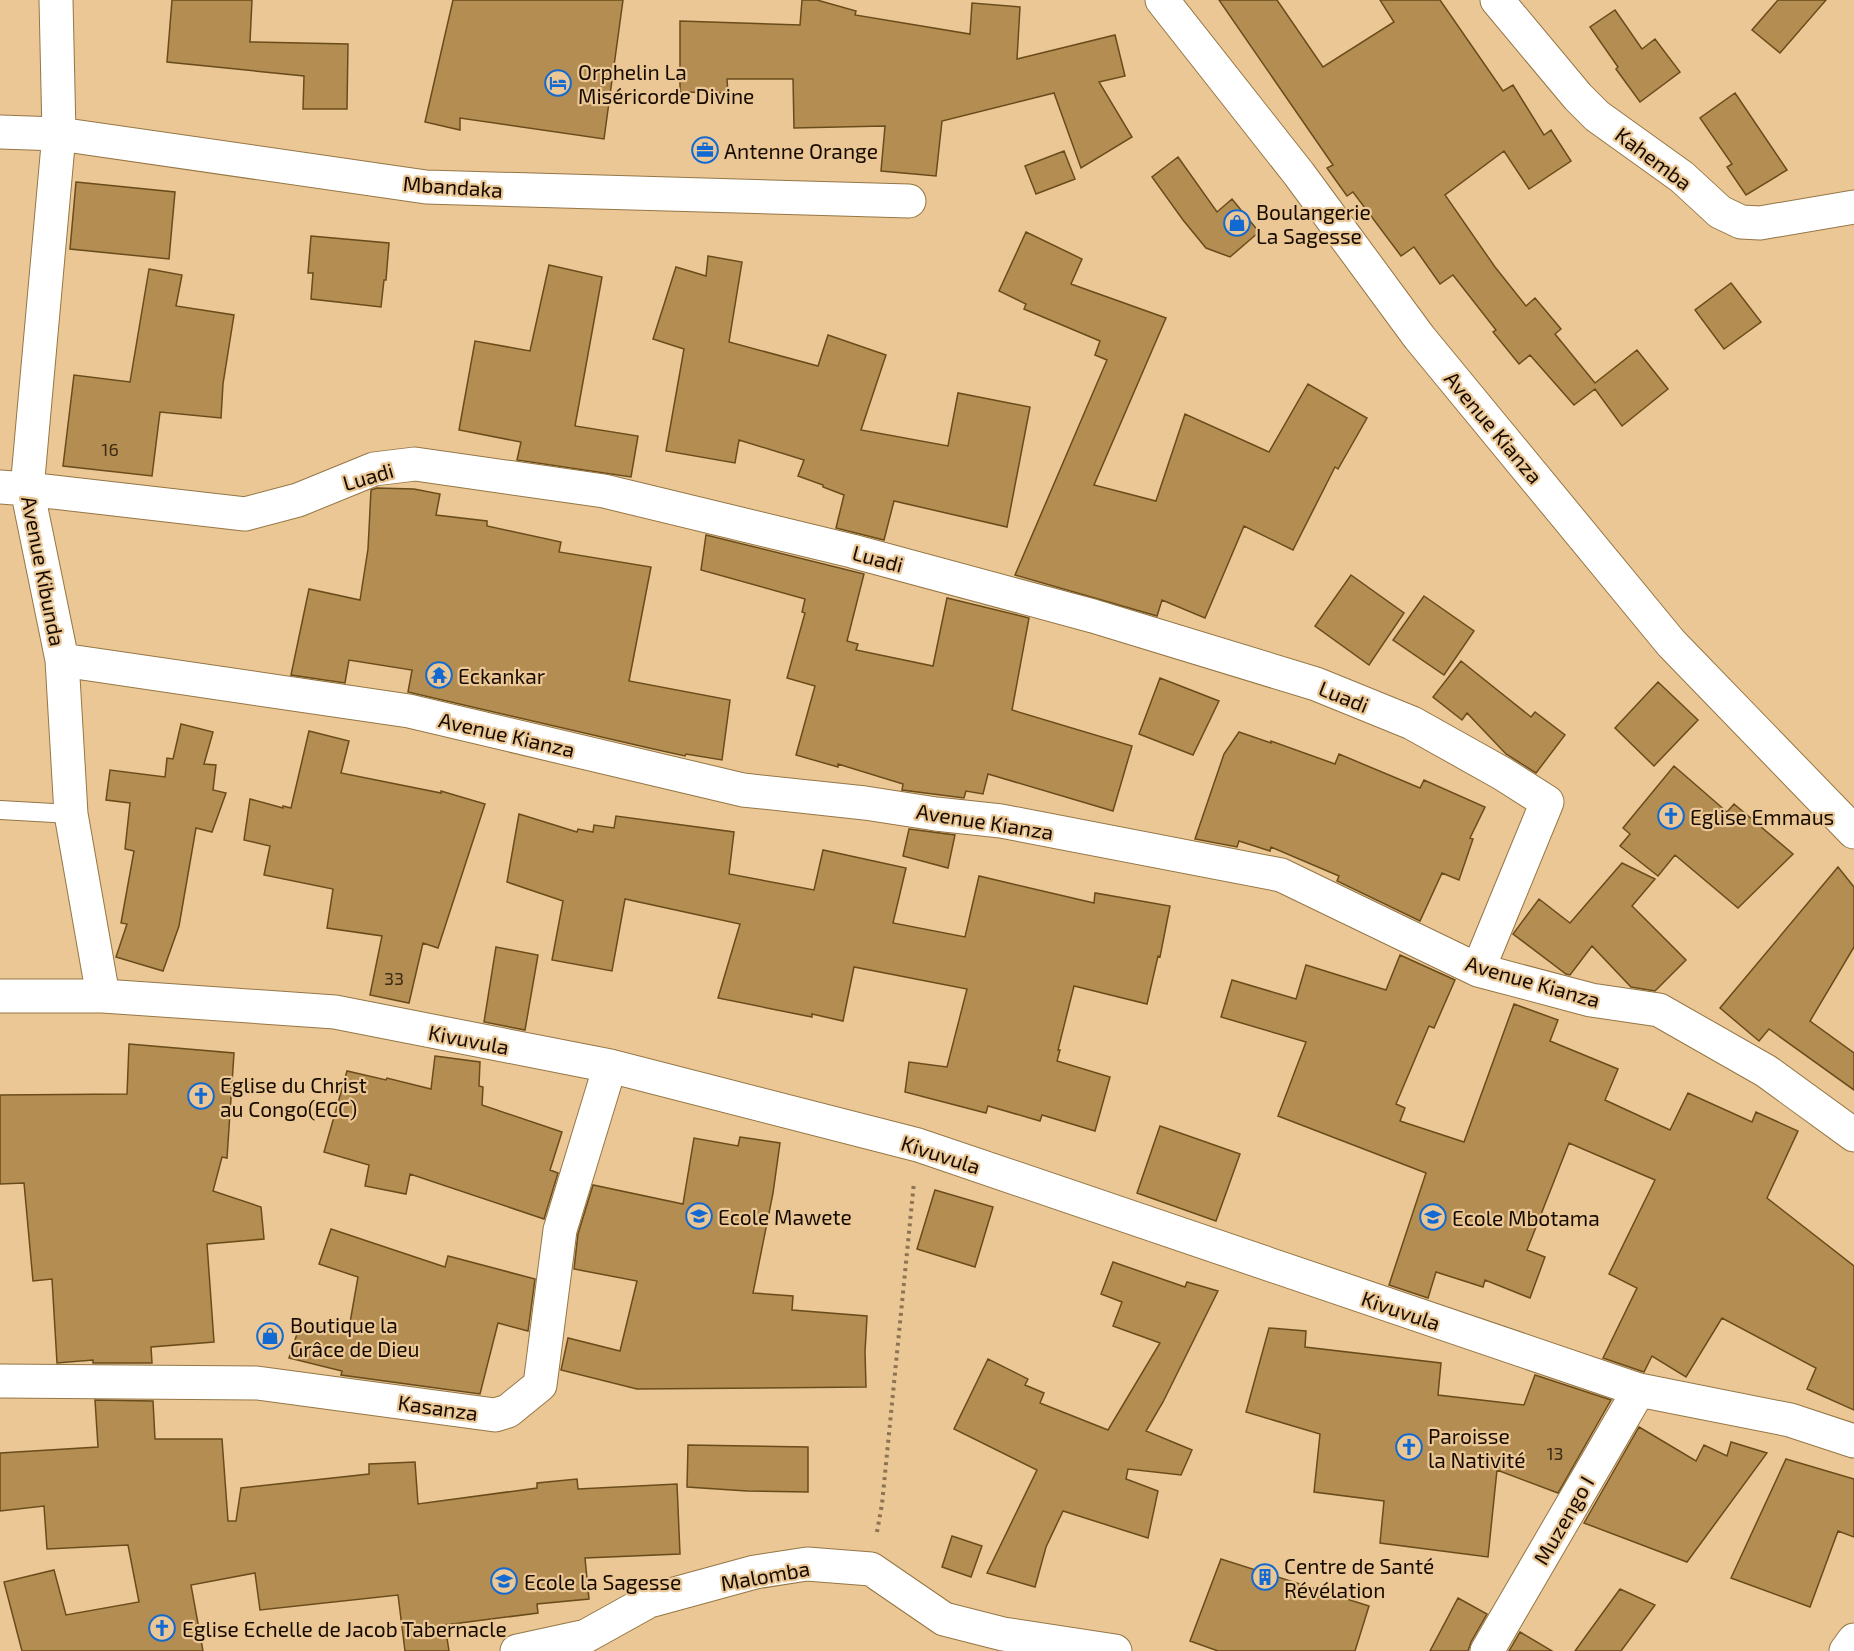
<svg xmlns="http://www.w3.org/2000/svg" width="1854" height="1651" viewBox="0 0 1854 1651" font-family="'Exo 2',sans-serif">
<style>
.building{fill:#b38d52;stroke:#6a4c1a;stroke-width:1.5}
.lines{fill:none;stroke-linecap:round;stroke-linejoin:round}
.lane-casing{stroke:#957645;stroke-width:20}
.street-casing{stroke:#957645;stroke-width:35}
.path{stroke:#8c7352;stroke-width:4;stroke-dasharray:3 4.5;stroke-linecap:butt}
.lane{stroke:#fff;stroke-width:18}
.street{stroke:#fff;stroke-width:33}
.labels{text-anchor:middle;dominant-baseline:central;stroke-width:4.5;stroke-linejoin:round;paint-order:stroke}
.number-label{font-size:18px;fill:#3e2c14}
.poi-label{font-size:21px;fill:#170b00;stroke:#eac795;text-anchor:start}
.street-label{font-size:21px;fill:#170b00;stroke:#eac795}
</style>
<rect width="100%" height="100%" fill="#eac795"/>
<path class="building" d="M172 0H252L250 42 348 44 347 109H303L304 76 167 62Z
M453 0H623L604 139 460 118V130L425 122Z
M802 0H817L856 11 855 15 970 34 972 3 1020 7 1017 59 1115 35 1125 76 1099 82 1132 137 1081 168 1054 93 942 121 936 176 881 171 885 126 794 128 793 79H727L728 93 680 92V21L800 25Z
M1219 0H1277L1323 67 1394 22 1380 0H1440L1503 91 1513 85 1544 135 1551 130 1571 161 1529 189 1504 151 1445 195 1495 267 1526 306 1535 298 1561 329 1555 334 1595 383 1637 350 1668 389 1622 426 1595 389 1574 405 1530 355 1519 364 1493 332 1496 330 1453 275 1440 284 1414 247 1401 256 1353 192 1347 196 1327 168 1333 165Z
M1778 0H1826L1780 53 1752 30Z
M1615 10 1642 49 1655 39 1680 72 1640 102 1616 69 1618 67 1590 27Z
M1735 93 1787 170 1746 195 1727 167 1732 164 1700 118Z
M1064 151 1075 179 1036 194 1025 166Z
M1178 157 1217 212 1232 199 1259 232 1230 257 1206 248 1183 220 1152 177Z
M76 182 175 192 169 259 70 249Z
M1026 232 1082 259 1071 284 1166 318 1094 485 1156 501 1185 414 1269 452 1308 384 1367 418 1338 469 1335 467 1293 550 1244 526 1205 618 1162 600 1157 616 1015 575 1107 360 1095 355 1100 341 1024 309 1026 304 999 291Z
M311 236 389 243 386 280H384L381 307 311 299 313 273H308Z
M708 256 742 262 729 342 818 366 828 335 886 355 861 430 948 446 958 393 1030 407 1007 527 894 501 884 540 836 528 844 495 823 487V485L798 476 804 460 739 440 735 463 666 451 684 349 653 339 676 267 706 276Z
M549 265 602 277 575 426 638 436 631 477 517 460 521 442 459 430 475 341 530 351Z
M149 269 182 275 176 306 234 315 223 384 221 418 160 412 152 476 63 466 74 375 130 382Z
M1731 283 1761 322 1724 349 1695 310Z
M377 488 414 489 440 494 436 515 487 521V526L561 542 559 552 651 567 629 681 730 700 722 760 686 754 685 756 649 748 408 692 412 670 349 660 345 683 291 675 309 589 360 600 368 549 371 490Z
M706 535 864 574 847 641 858 644 856 650 933 666 947 598 1029 618 1012 710 1132 746 1113 811 988 774 983 794 966 791 964 798 902 790 903 784 838 764V767L796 755 815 686 787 678 805 613 802 612 805 599 701 570Z
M1351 575 1404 613 1369 665 1315 626Z
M1424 596 1474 631 1444 675 1393 640Z
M1461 661 1531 717 1535 712 1565 735 1536 773 1506 754 1467 713 1462 720 1433 697Z
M1160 678 1219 701 1193 755 1139 734Z
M1658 682 1698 720 1654 766 1615 728Z
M181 724 213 732 204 764 216 765 213 790 226 793 212 832 196 828 179 926 163 971 116 957 127 924 121 923 134 851 125 849 130 803 106 800 110 770 165 777 167 758 173 759Z
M309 731 349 741 341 773 441 793V791L485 804 438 948 423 943 409 1003 370 995 382 936 327 928 333 889 264 875 270 846 244 840 250 799 283 808V806L291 808Z
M1239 732 1271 743V741L1335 764 1339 754 1420 788 1424 780 1485 807 1470 838 1473 839 1459 880 1442 873 1420 921 1337 881 1339 876 1271 847 1270 851 1239 841 1237 847 1195 839 1224 754Z
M1674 766 1727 812 1734 804 1793 854 1738 908 1675 855 1658 876 1620 846 1630 834 1623 828Z
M519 814 577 832 578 829 593 832 594 825 614 828 616 816 734 832 729 874 814 890 823 850 906 868 893 923 965 937 979 876 1094 903 1095 893 1170 906 1160 957 1158 956 1147 1004 1074 986 1058 1050H1060L1057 1061 1110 1077 1095 1131 1042 1115 1040 1121 988 1106 986 1113 905 1092 909 1062 947 1067 967 989 854 967 843 1021 812 1014V1017L718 998 740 924 625 899 612 971 552 960 563 901 507 882Z
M909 829 955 835 948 868 903 856Z
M1622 863 1655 879 1632 906 1686 960 1655 991 1631 987 1592 946 1570 975 1566 974 1513 934 1539 899 1570 923Z
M1838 867 1854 887V947L1810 1021 1854 1053V1090L1769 1029 1759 1041 1720 1008Z
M496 947 538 955 525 1030 484 1022Z
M1400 955 1455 980 1434 1028 1429 1026 1396 1104 1405 1108 1400 1121 1464 1142 1514 1004 1558 1020 1550 1041 1618 1069 1605 1100 1670 1130 1688 1093 1752 1122 1756 1112 1798 1131 1767 1198 1854 1266V1410L1807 1389 1816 1368 1722 1318 1686 1377 1652 1356 1644 1372 1603 1358 1637 1288 1609 1274 1655 1180 1569 1143 1527 1250 1545 1257 1530 1298 1485 1280 1483 1287 1436 1272 1428 1298 1389 1285 1426 1173 1278 1116 1306 1042 1221 1017 1232 980 1296 999 1306 965 1386 990Z
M129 1044 234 1053 227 1158 222 1157 213 1191 261 1207 264 1239 207 1244 214 1342 151 1347 152 1363H93V1360L57 1363 52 1279 33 1281 24 1183 0 1184V1095L127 1094Z
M435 1056 480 1062 479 1086 483 1087 482 1105 562 1132 550 1170 558 1173 544 1219 410 1174 406 1194 365 1186 369 1165 324 1152 347 1071 386 1080 387 1078 431 1089Z
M1160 1126 1240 1154 1216 1221 1137 1193Z
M740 1137 780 1143 773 1193 753 1293 793 1296 792 1310 867 1316 865 1352 866 1387 637 1389 561 1370 568 1338 620 1351 637 1281 574 1269 578 1234 593 1185 683 1204 694 1138 738 1146Z
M935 1190 993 1207 975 1267 917 1249Z
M331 1229 445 1267 448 1256 535 1279 528 1331 498 1323 480 1394 341 1375 342 1371 289 1358 301 1322 348 1334 358 1277 319 1264Z
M1113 1262 1185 1287 1187 1282 1218 1291 1163 1402 1146 1431 1192 1450 1181 1475 1128 1469 1126 1479 1158 1491 1148 1538 1063 1511 1046 1547 1035 1587 987 1573 1037 1470 954 1429 988 1359 1028 1379 1025 1385 1044 1393 1040 1403 1108 1430 1160 1343 1113 1326 1122 1302 1101 1294Z
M1269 1328 1306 1331 1305 1347 1441 1363 1438 1395 1524 1405 1535 1375 1611 1400 1558 1493 1497 1470 1488 1557 1380 1543 1384 1501 1314 1492 1320 1434 1246 1412Z
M95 1400 153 1401 155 1439H222L228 1521H236L241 1488 369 1474V1464L415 1462 418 1504 537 1488V1483L577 1479 578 1489 677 1484 680 1554 585 1558 589 1599 537 1604 538 1613 445 1625 449 1651H405L398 1595 260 1610 255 1573 191 1585 203 1651H22L4 1582 54 1570 66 1615 139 1602 128 1545 47 1549 44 1506 0 1511V1453L98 1447Z
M1639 1427 1696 1461 1704 1445 1727 1456 1731 1442 1767 1453 1687 1562 1584 1523Z
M688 1445 808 1447V1492L747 1491 687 1487Z
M1786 1459 1854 1479V1537L1838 1531 1810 1607 1731 1578Z
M952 1536 982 1546 971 1577 942 1567Z
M1221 1559 1369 1606 1355 1651H1218L1190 1641Z
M1620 1589 1655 1605 1621 1651H1575Z
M1458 1598 1487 1614 1471 1642 1468 1651H1430Z
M1520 1632 1552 1651H1509Z"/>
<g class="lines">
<g class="lane-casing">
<path id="lane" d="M0 810 71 814"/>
</g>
<g class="street-casing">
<path id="street" d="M56 0 59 134 27 489 62 660 71 814 103 996
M1162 0 1299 174 1419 337 1671 643 1854 832
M1497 0 1578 97 1597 116 1682 177 1720 212 1741 222 1760 223 1854 207
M0 132 59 134 426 187 909 201
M0 487 27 489 245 514 298 500 374 469 415 464 604 491 852 551 1093 616 1316 684 1412 723 1503 774 1547 802 1478 970
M62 660 409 711 743 790 865 803 936 814 1001 821 1281 875 1478 970 1591 1000 1659 1010 1766 1071 1854 1135
M0 996H103L335 1012 610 1066 918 1145 1639 1390 1790 1420 1854 1441
M0 1381 257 1383 495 1415 508 1411 540 1385 560 1230 610 1066
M517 1651 586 1636 649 1601 755 1572 807 1564 871 1569 944 1619 1003 1634 1115 1651
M1487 1651 1639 1390
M1846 1651 1854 1640"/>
</g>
<path class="path" d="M877 1532 882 1504 914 1182"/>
<use href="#lane" class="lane"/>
<use href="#street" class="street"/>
</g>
<defs>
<g id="hotel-ring" transform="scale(1.35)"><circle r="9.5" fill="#eac795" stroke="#1269d2" stroke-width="1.5"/><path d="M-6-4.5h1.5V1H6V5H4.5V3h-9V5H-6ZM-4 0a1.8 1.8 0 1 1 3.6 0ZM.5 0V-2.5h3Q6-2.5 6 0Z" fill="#1269d2"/></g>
<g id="office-ring" transform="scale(1.35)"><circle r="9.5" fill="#eac795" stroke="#1269d2" stroke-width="1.5"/><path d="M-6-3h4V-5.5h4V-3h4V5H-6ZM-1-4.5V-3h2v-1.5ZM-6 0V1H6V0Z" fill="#1269d2"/></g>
<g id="shop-ring" transform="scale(1.35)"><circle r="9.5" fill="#eac795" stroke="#1269d2" stroke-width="1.5"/><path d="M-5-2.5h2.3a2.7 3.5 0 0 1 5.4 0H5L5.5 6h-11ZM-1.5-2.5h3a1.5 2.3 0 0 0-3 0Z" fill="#1269d2"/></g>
<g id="temple-ring" transform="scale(1.35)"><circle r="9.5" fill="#eac795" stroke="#1269d2" stroke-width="1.5"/><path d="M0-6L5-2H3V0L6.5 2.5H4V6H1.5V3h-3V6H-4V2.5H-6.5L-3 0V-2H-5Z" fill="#1269d2"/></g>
<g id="church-ring" transform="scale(1.35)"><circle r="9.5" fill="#eac795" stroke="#1269d2" stroke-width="1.5"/><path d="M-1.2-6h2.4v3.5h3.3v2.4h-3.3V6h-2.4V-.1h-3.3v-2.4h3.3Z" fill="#1269d2"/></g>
<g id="school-ring" transform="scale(1.35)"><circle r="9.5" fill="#eac795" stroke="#1269d2" stroke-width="1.5"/><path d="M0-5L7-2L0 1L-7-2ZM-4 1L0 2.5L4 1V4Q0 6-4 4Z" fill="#1269d2"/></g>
<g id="building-ring" transform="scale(1.35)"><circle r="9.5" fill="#eac795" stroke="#1269d2" stroke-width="1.5"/><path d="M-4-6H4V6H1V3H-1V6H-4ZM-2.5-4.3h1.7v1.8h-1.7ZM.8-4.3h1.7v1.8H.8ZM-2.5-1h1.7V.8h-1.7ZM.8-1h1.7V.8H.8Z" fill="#1269d2"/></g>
</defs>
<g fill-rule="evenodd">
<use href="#hotel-ring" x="558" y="83"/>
<use href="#office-ring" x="705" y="150"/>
<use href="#shop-ring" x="1237" y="223"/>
<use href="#temple-ring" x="439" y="675"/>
<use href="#church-ring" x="1671" y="816"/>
<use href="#church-ring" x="201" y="1096"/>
<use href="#school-ring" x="699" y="1216"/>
<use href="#school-ring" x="1433" y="1217"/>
<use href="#shop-ring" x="270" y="1336"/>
<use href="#church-ring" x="1409" y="1447"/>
<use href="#building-ring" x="1265" y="1577"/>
<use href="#school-ring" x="504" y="1581"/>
<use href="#church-ring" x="162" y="1628"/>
</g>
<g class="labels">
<g class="number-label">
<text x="110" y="449">16</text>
<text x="394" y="978">33</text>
<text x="1555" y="1453">13</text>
</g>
<g class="poi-label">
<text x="578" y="71">Orphelin La<tspan x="578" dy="24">Miséricorde Divine</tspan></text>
<text x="724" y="150">Antenne Orange</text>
<text x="1256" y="211">Boulangerie<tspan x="1256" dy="24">La Sagesse</tspan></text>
<text x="458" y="675">Eckankar</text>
<text x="1690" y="816">Eglise Emmaus</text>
<text x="220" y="1084">Eglise du Christ<tspan x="220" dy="24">au Congo(ECC)</tspan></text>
<text x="718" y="1216">Ecole Mawete</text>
<text x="1452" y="1217">Ecole Mbotama</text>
<text x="290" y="1324">Boutique la<tspan x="290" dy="24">Grâce de Dieu</tspan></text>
<text x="1428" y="1435">Paroisse<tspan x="1428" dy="24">la Nativité</tspan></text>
<text x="1284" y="1565">Centre de Santé<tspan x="1284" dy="24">Révélation</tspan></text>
<text x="524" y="1581">Ecole la Sagesse</text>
<text x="182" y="1628">Eglise Echelle de Jacob Tabernacle</text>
</g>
<g class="street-label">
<text transform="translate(1654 158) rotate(37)">Kahemba</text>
<text transform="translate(453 186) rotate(4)">Mbandaka</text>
<text transform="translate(1494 427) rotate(50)">Avenue Kianza</text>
<text transform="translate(368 476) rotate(-16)">Luadi</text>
<text transform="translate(878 558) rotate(15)">Luadi</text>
<text transform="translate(44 571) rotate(79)">Avenue Kibunda</text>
<text transform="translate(1344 696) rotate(22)">Luadi</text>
<text transform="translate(507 734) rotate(13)">Avenue Kianza</text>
<text transform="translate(985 821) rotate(9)">Avenue Kianza</text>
<text transform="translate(1533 981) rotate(16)">Avenue Kianza</text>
<text transform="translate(469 1039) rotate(11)">Kivuvula</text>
<text transform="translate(941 1154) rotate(18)">Kivuvula</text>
<text transform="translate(1401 1310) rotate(19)">Kivuvula</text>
<text transform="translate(438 1407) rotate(8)">Kasanza</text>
<text transform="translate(1563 1520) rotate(-60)">Muzengo I</text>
<text transform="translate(765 1575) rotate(-10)">Malomba</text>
</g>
</g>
</svg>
